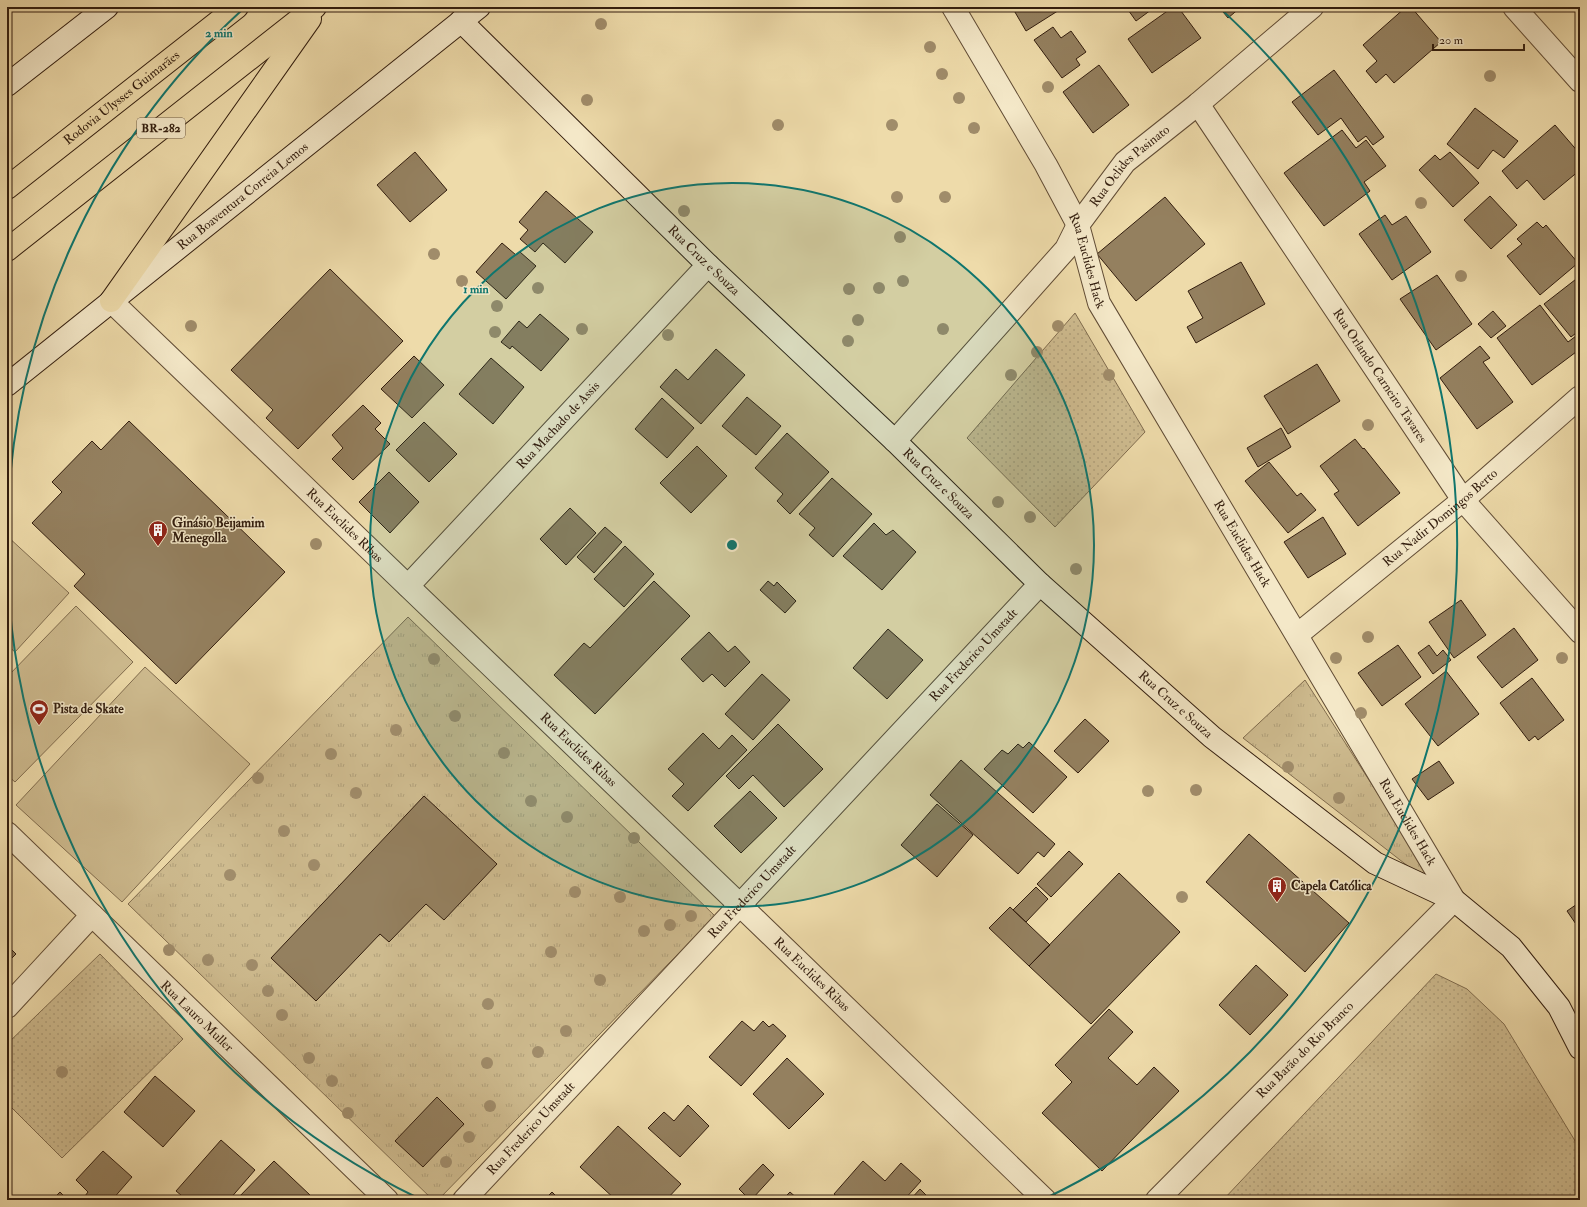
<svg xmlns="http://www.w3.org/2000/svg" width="1587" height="1207" viewBox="0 0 1587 1207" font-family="'IM FELL Double Pica',serif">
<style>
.grass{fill:url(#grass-dots);stroke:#806c4e}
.park{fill:url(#park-tufts);stroke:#806c4e}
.garden{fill:#cebb8f;stroke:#806c4e}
.building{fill:#94805f;stroke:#321d0e}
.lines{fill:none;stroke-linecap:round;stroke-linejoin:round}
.street-casing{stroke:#614c35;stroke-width:24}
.secondary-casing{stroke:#321d0e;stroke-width:24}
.highway-casing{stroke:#321d0e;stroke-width:24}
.street{stroke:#f4e8c8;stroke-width:22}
.secondary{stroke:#f4e8c8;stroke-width:22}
.highway{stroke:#eedbaa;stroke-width:22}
.tree{fill:#a08c6a}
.ring{fill:none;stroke:#0f766e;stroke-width:2}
.labels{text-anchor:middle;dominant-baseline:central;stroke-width:3;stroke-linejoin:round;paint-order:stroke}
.shield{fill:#f4e8c8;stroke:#6c5a46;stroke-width:1}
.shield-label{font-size:12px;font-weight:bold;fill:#321d0e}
.street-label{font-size:13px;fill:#321d0e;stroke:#f4e8c8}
.poi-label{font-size:13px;font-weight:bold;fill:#321d0e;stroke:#f4e8c8;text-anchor:start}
.centre{fill:#0f766e;stroke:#f4e8c8;stroke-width:2}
.ring-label{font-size:12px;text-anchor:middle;font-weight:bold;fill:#0f766e;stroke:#f4e8c8;stroke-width:3;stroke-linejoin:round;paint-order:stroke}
</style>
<defs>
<pattern id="grass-dots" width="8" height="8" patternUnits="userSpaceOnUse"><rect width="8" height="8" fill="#cebb8f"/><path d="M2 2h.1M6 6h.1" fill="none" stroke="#b1a07a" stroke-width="1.8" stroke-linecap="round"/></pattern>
<pattern id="park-tufts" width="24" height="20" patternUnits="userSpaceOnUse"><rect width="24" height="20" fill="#cebb8f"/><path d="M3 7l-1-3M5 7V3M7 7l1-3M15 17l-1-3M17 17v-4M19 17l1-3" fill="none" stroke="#b1a07a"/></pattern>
</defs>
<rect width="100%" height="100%" fill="#eedbaa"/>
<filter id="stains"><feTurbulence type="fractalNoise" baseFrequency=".005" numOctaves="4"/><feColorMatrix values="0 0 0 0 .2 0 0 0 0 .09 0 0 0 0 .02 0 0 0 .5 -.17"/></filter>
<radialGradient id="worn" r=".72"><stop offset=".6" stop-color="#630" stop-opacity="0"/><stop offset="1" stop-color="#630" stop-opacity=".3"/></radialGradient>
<path class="grass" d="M1075 313 1145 432 1055 527 967 438Z
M100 954 183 1039 62 1158 7 1103V1044Z
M1436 974 1467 989 1504 1024 1580 1149V1200H1223Z"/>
<path class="park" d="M408 617 715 916 438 1200H433L128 904Z
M1305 680 1440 891 1243 738Z"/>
<path class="garden" d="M7 536 69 593 15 652 7 645Z
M76 606 133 662 15 782 7 775V677Z
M145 667 250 764 122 902 16 805Z"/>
<path class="building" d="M1012 7H1064L1026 31Z
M1126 7H1155L1136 21Z
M1173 7H1178L1201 38 1152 73 1128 39Z
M1219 7H1241L1228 18Z
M1406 7H1411L1441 42 1394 83 1386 74 1376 83 1366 71 1377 61 1363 45Z
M1053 27 1061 38 1071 31 1086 52 1076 59 1080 65 1062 78 1034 40Z
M1099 65 1129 105 1093 133 1063 92Z
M1334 70 1384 137 1373 145 1366 136 1358 142 1341 118 1318 135 1292 102Z
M1475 108 1518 141 1504 158 1493 150 1478 169 1447 144Z
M1555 125 1580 154V170L1544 200 1527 180 1517 189 1502 171Z
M1342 130 1356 148 1366 140 1386 166 1364 182 1370 191 1324 226 1284 173Z
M415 152 447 190 410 222 377 185Z
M1450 152 1479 183 1453 207 1419 170 1435 155 1440 160Z
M546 191 593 232 565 263 543 243 535 252 520 239 528 230 519 222Z
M1490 196 1517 225 1491 249 1464 220Z
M1165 197 1205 244 1136 301 1097 254Z
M1385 215 1392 225 1406 216 1431 252 1392 280 1359 234Z
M1537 222 1543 228 1546 225 1578 263 1540 295 1507 256 1522 244 1517 239Z
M502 243 516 255 520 252 536 266 506 299 476 272Z
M1241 262 1265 304 1196 343 1187 327 1203 318 1188 291Z
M330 269 403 341 298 449 266 418 273 410 231 370Z
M1437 275 1472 324 1436 350 1400 299Z
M1580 276V330L1571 337 1544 304Z
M1540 305 1568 342 1580 333V349L1532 385 1497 338Z
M1493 311 1506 326 1491 338 1478 324Z
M540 314 569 339 541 371 512 346 510 349 501 342 519 321 527 328Z
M1480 346 1490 358 1483 362 1513 402 1477 429 1440 378Z
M716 349 745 375 701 424 660 387 676 369 688 380Z
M414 356 444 385 412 418 381 389Z
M491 358 524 387 493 424 459 394Z
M1317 364 1340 401 1288 434 1264 396Z
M747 397 781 426 756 455 722 426Z
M662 398 694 428 667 458 635 429Z
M363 405 381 423 375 429 390 444 353 480 332 459 343 448 332 435Z
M129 421 285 572 176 684 74 586 85 574 32 523 62 492 52 482 92 441 101 450Z
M424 422 457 454 429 482 396 450Z
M1281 428 1291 447 1258 467 1247 448Z
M787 433 829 472 790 514 777 501 783 494 755 468Z
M1355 439 1363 449 1364 448 1400 493 1358 526 1334 494 1339 491 1320 466Z
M697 446 727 476 691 513 660 483Z
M1269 462 1297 496 1301 493 1316 510 1288 533 1245 481Z
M389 472 419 502 390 533 359 502Z
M832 478 872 514 833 557 809 535 815 528 799 514Z
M570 508 596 533 566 565 540 539Z
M1323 517 1346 554 1308 578 1284 542Z
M874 523 886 535 893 530 916 552 882 590 843 556Z
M605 527 622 542 594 573 577 557Z
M625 546 654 574 624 607 594 579Z
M654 581 690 616 595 714 554 675 584 643 590 648Z
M768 581 774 586 777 582 796 601 785 613 760 590Z
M1461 600 1486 635 1454 658 1429 622Z
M1514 628 1538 660 1502 688 1477 657Z
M888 629 923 660 887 699 853 668Z
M709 632 728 652 735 646 750 662 725 687 712 674 703 682 681 659Z
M1398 645 1421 677 1382 706 1358 673Z
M1429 645 1437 656 1443 650 1451 660 1433 674 1418 653Z
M1446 671 1479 714 1438 746 1405 704Z
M762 674 790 700 753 740 725 714Z
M1532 678 1564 720 1538 740 1535 736 1529 741 1500 703Z
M1085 719 1109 741 1078 773 1054 751Z
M778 724 823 769 784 807 753 775 739 789 726 776Z
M703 733 719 749 732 735 747 750 688 811 672 796 684 784 668 769Z
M1029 742 1067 777 1033 813 984 769 1002 750 1008 754 1018 744 1023 748Z
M961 760 1055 844 1044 857 1038 852 1018 874 930 795Z
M1439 761 1454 783 1428 800 1412 779Z
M750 791 777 818 741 853 714 826Z
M424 796 497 864 444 920 426 904 389 942 380 934 316 1001 271 958Z
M937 804 973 835 937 877 901 845Z
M1249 834 1349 923 1305 972 1206 882Z
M1069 851 1083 864 1051 897 1037 884Z
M1119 873 1180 932 1091 1024 1029 966Z
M1036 887 1048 899 1026 922 1013 910Z
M1580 902V930L1567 911Z
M1010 907 1050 945 1029 966 989 928Z
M7 945 16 954 7 963Z
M1256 965 1288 995 1250 1035 1219 1005Z
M1109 1009 1133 1032 1108 1058 1137 1085 1154 1067 1179 1091 1102 1171 1042 1113 1072 1082 1055 1065Z
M742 1021 754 1031 763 1021 769 1027 773 1024 786 1036 741 1086 709 1057Z
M787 1058 824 1094 789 1129 753 1094Z
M155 1076 195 1111 163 1147 124 1112Z
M437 1097 464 1124 423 1167 395 1141Z
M688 1105 709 1126 680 1157 648 1128 664 1112 674 1121Z
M618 1126 681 1184 666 1200H616L580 1167Z
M221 1140 255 1170 229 1200H187L176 1191Z
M103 1151 132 1177 112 1200H82L88 1192 76 1180Z
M274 1161 310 1195 305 1200H236Z
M863 1161 885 1181 901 1163 921 1181 904 1200H841L834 1194Z
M763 1164 774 1175 753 1198 755 1200H744L747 1197 739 1189Z
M920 1189 931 1200H910Z
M60 1192 68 1200H52Z
M552 1192 560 1200H544Z
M790 1192 799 1200H782Z"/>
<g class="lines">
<g class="street-casing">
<g id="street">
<path id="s1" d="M953 7 1046 165 1078 225 1099 303 1454 900 1157 1200"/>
<path d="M1514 7 1580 81"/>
<path id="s2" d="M1198 104 1463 500 1580 632"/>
<path id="s3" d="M111 301 741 906 1045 1200"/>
<path id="s4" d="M895 441 1066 249 1078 225 1125 162 1198 104 1312 7"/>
<path id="s5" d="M408 586 708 265"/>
<path id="s6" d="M1297 635 1463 500 1580 397"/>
<path id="s7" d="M7 833 387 1200"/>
<path d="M7 1007 92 915"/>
<path id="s8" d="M464 1200 1040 584"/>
</g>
</g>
<g class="secondary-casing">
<g id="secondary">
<path id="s9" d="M461 21 708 265 895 441 1040 584 1212 737 1375 863 1454 900 1511 947 1559 1007 1580 1048"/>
<path d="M7 85 107 7"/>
<path id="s10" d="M7 385 479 7"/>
</g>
</g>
<g class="highway-casing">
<g id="highway">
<path id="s11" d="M7 188 237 7"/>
<path d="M7 250 315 7"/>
<path d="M111 301 310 19"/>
</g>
</g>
<use href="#street" class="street"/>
<use href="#secondary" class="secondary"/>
<use href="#highway" class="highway"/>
</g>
<g class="tree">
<circle cx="601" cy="24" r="6"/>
<circle cx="930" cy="47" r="6"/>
<circle cx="942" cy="74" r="6"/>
<circle cx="1490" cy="76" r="6"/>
<circle cx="1048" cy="87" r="6"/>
<circle cx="959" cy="98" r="6"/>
<circle cx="587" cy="100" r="6"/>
<circle cx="778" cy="125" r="6"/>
<circle cx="892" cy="125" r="6"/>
<circle cx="974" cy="128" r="6"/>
<circle cx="897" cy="197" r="6"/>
<circle cx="945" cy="197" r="6"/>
<circle cx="1421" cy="203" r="6"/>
<circle cx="684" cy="211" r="6"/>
<circle cx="900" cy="237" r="6"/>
<circle cx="434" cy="254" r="6"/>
<circle cx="1461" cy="276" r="6"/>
<circle cx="462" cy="281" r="6"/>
<circle cx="903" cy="281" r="6"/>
<circle cx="538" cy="288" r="6"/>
<circle cx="879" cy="288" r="6"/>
<circle cx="849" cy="289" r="6"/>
<circle cx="497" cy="306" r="6"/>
<circle cx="858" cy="320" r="6"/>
<circle cx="191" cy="326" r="6"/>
<circle cx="1058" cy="326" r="6"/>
<circle cx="582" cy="329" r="6"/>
<circle cx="943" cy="329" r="6"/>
<circle cx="495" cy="332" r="6"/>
<circle cx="668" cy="335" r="6"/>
<circle cx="848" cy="341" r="6"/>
<circle cx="1037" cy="352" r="6"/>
<circle cx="1011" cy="375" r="6"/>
<circle cx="1109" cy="375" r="6"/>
<circle cx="1368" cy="425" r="6"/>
<circle cx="998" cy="502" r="6"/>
<circle cx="1030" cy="517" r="6"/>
<circle cx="316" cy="544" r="6"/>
<circle cx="1076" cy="569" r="6"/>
<circle cx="1368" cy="637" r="6"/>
<circle cx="1336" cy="658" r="6"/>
<circle cx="1562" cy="658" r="6"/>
<circle cx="434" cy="659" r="6"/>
<circle cx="1361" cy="713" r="6"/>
<circle cx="455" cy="716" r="6"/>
<circle cx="396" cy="730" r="6"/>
<circle cx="504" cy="753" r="6"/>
<circle cx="331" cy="754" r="6"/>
<circle cx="1288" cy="767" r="6"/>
<circle cx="258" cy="778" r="6"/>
<circle cx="1196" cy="790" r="6"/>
<circle cx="1148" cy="791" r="6"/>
<circle cx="356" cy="793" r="6"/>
<circle cx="1339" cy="798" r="6"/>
<circle cx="531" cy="801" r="6"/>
<circle cx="567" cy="817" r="6"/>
<circle cx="284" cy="831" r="6"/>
<circle cx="634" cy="838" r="6"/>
<circle cx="314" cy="865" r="6"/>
<circle cx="230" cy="875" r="6"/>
<circle cx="575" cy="892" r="6"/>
<circle cx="620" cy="897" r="6"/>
<circle cx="1182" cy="897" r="6"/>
<circle cx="691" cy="916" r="6"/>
<circle cx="670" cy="925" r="6"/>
<circle cx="644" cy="931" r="6"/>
<circle cx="169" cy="950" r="6"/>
<circle cx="551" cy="952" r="6"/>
<circle cx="208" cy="960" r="6"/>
<circle cx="252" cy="965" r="6"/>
<circle cx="600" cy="980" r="6"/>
<circle cx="268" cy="991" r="6"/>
<circle cx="488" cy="1004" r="6"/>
<circle cx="282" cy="1015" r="6"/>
<circle cx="566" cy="1031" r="6"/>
<circle cx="538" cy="1052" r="6"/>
<circle cx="309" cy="1058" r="6"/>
<circle cx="487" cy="1063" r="6"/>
<circle cx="62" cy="1072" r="6"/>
<circle cx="332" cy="1081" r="6"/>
<circle cx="490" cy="1106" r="6"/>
<circle cx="348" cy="1113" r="6"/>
<circle cx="469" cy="1137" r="6"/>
<circle cx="446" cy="1162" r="6"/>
</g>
<circle cx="732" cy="545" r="362" fill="#0f766e" fill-opacity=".12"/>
<g class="ring">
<circle cx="732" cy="545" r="362"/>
<path d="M420 1199A725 725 0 0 1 7 551M7 539A725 725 0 0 1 242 10M1222 10A725 725 0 0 1 1044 1199"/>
</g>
<defs>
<g id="building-pin" transform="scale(1)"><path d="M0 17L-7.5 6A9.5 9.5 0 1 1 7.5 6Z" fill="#8f2418" stroke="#f4e8c8"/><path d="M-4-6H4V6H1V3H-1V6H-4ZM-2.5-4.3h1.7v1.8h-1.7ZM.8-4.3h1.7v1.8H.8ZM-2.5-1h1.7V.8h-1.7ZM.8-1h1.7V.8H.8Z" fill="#fff"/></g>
<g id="stadium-pin" transform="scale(1)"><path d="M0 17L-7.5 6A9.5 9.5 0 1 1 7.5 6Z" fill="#8f2418" stroke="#f4e8c8"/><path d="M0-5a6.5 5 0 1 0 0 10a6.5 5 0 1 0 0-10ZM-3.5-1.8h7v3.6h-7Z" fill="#fff"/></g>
</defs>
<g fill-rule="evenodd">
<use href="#building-pin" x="158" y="530"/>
<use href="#stadium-pin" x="39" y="709"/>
<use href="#building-pin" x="1277" y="886"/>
</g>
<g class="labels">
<rect class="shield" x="137" y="118" width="48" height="20" rx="3"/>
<g class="shield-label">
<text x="161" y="128">BR-282</text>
</g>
<g class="street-label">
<text stroke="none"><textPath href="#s11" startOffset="146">Rodovia Ulysses Guimarães</textPath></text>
<text stroke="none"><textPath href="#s4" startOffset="363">Rua Oclides Pasinato</textPath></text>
<text stroke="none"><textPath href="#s10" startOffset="302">Rua Boaventura Correia Lemos</textPath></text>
<text stroke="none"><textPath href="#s9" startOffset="341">Rua Cruz e Souza</textPath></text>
<text stroke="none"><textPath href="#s1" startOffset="288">Rua Euclides Hack</textPath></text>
<text stroke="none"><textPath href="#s2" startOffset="327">Rua Orlando Carneiro Tavares</textPath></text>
<text stroke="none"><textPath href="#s5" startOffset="220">Rua Machado de Assis</textPath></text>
<text stroke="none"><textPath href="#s9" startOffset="665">Rua Cruz e Souza</textPath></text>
<text stroke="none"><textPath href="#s6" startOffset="185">Rua Nadir Domingos Berto</textPath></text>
<text stroke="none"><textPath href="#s3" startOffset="324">Rua Euclides Ribas</textPath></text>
<text stroke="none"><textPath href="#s1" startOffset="612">Rua Euclides Hack</textPath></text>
<text stroke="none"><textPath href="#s8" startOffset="746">Rua Frederico Umstadt</textPath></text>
<text stroke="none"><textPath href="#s9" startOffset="989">Rua Cruz e Souza</textPath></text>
<text stroke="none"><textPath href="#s3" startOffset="648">Rua Euclides Ribas</textPath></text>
<text stroke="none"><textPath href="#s1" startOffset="936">Rua Euclides Hack</textPath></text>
<text stroke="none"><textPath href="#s8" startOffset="422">Rua Frederico Umstadt</textPath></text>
<text stroke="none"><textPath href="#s3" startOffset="972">Rua Euclides Ribas</textPath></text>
<text stroke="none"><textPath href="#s7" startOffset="264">Rua Lauro Muller</textPath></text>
<text transform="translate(1305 1050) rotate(-45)">Rua Barão do Rio Branco</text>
<text stroke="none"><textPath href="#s8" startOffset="98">Rua Frederico Umstadt</textPath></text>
</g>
<g class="poi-label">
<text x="172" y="523">Ginásio Beijamim<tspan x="172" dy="15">Menegolla</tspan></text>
<text x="53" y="709">Pista de Skate</text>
<text x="1291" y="886">Capela Católica</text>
</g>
</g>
<circle cx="732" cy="545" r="6" class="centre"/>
<g class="ring-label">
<text x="219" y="37">2 min</text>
<text x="476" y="293">1 min</text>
</g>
<rect width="1587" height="1207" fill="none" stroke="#eedbaa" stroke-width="24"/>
<rect x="8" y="8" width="1571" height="1191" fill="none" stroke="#321d0e" stroke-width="2"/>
<rect x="12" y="12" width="1563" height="1183" fill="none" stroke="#321d0e"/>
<path d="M1433 44v6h91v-6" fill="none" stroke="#321d0e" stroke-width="2"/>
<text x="1439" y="44" font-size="12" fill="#321d0e" stroke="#f4e8c8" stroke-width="3" paint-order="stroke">20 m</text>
<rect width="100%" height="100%" filter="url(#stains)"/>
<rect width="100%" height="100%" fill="url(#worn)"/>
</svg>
